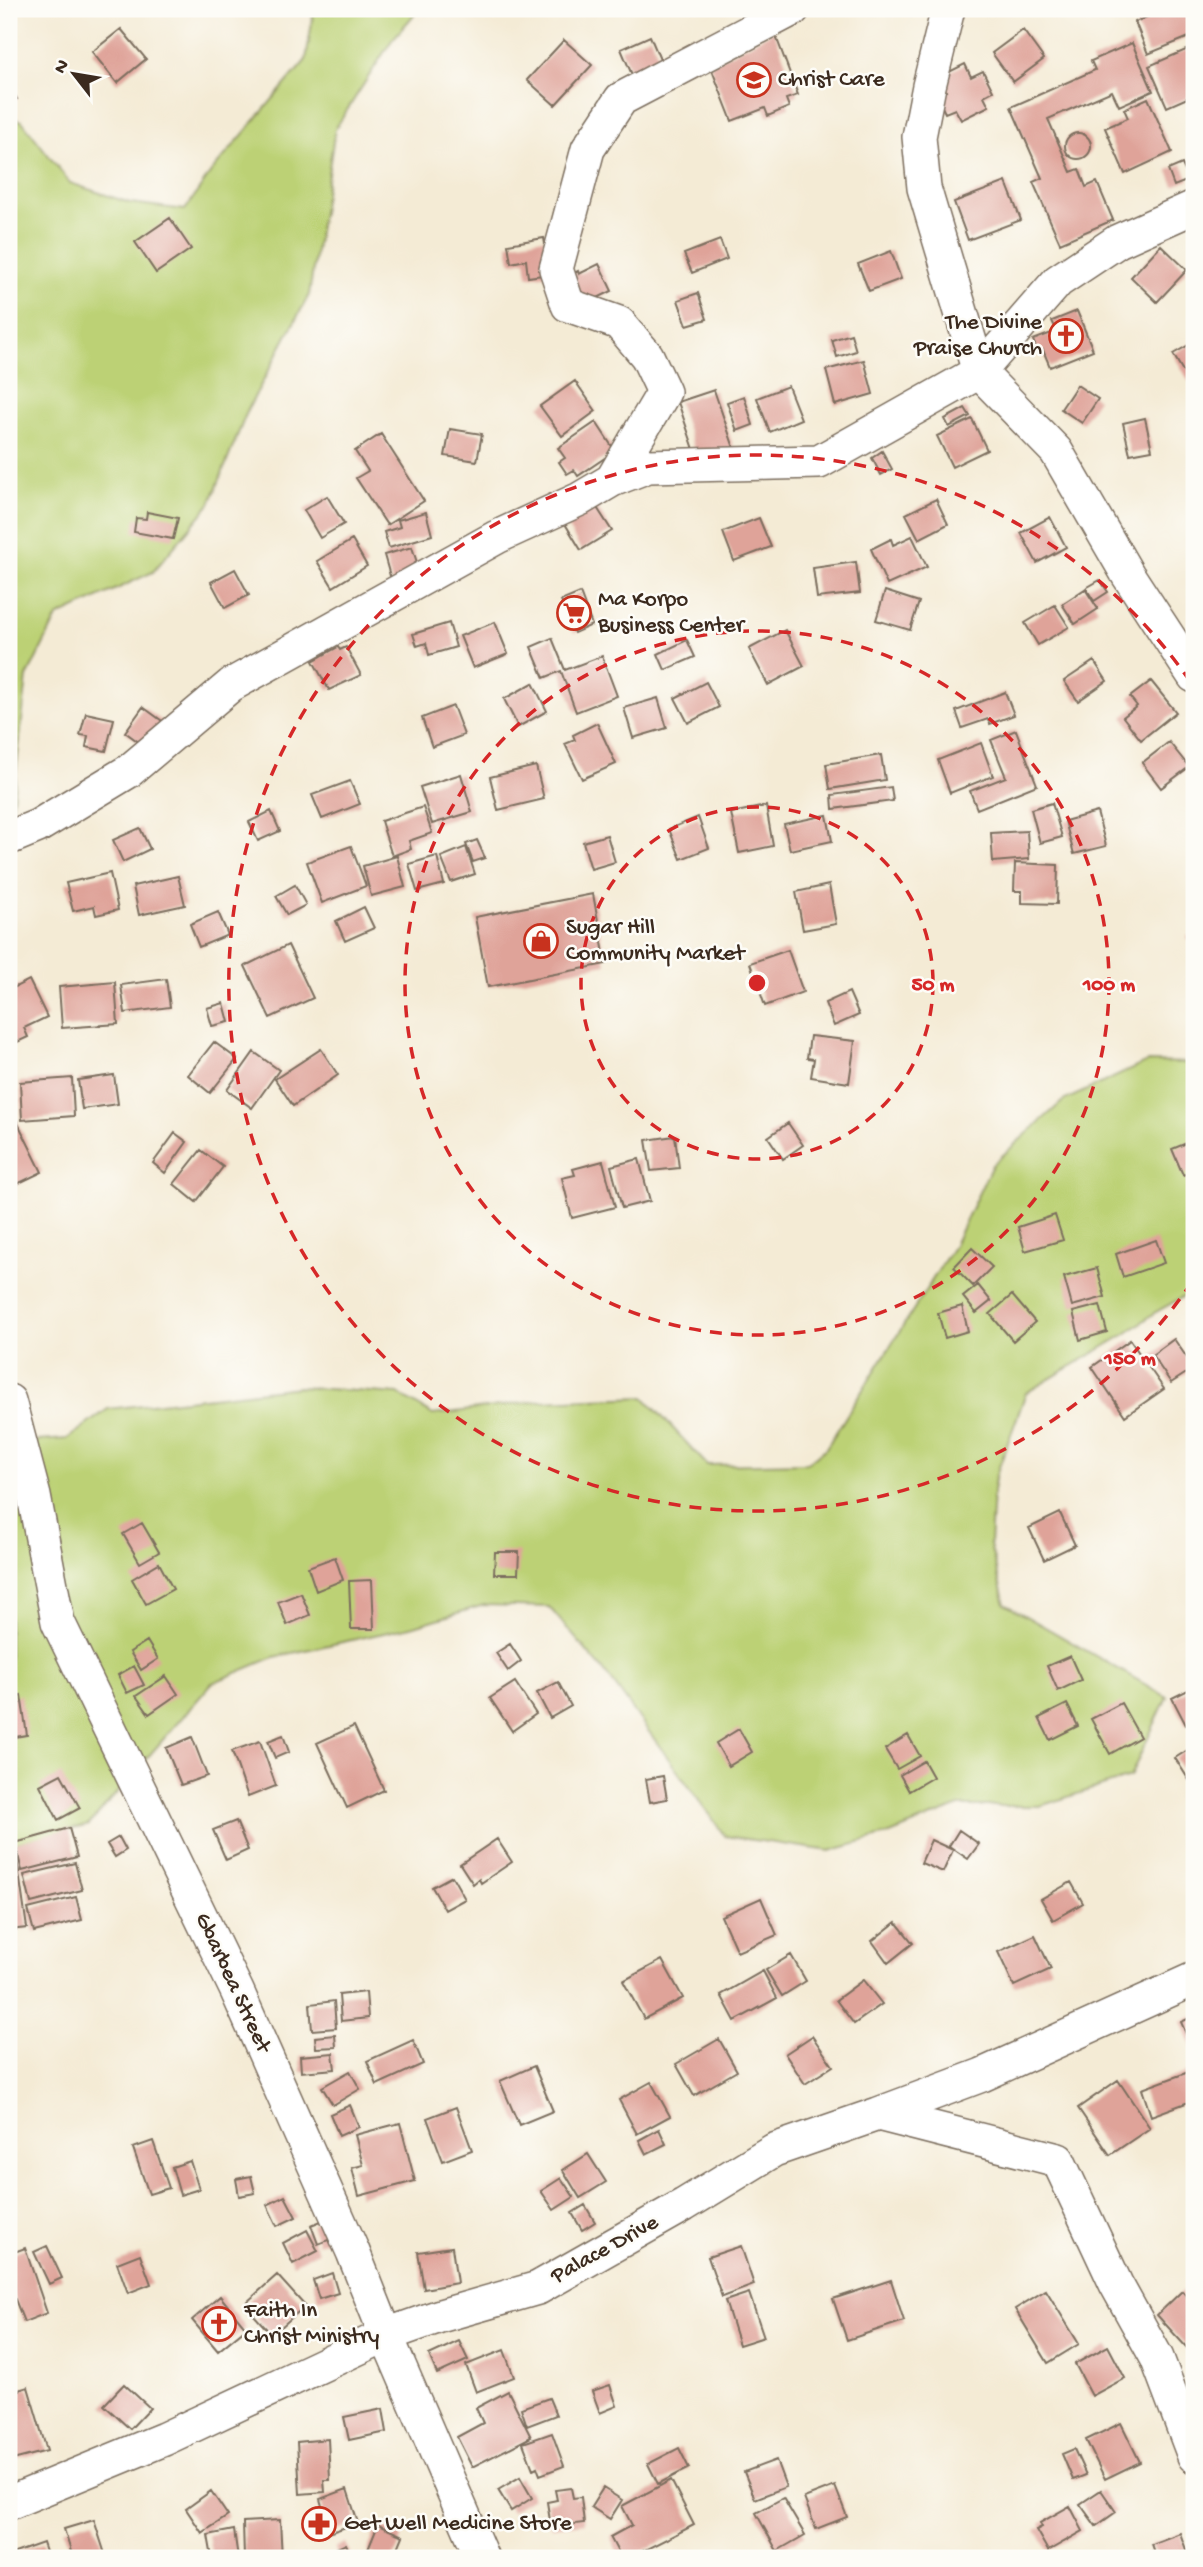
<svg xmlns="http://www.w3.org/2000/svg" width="1203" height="2567" viewBox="0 0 1203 2567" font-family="'Gochi Hand',sans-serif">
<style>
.green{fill:#bcd175;stroke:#7c7e4a;stroke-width:2}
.building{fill:#dfa399}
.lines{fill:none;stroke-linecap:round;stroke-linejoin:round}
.minor-casing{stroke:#7c6e5e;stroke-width:36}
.minor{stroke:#fff;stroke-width:33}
.ring{fill:none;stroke:#d62828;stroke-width:3.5;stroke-dasharray:12 9}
.labels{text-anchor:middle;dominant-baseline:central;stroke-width:5;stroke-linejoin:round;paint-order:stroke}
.poi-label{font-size:23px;fill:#3b2a1e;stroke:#fdfcf7;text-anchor:start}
.street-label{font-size:23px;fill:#3b2a1e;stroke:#fdfcf7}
.centre{fill:#d62828;stroke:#fdfcf7;stroke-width:3.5}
.ring-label{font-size:21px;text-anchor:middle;font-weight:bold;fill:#d62828;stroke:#fdfcf7;stroke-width:5;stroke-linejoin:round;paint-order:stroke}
</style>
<rect width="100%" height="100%" fill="#fdfcf7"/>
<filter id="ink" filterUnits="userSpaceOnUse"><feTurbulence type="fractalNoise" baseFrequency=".0143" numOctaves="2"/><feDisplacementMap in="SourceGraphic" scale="14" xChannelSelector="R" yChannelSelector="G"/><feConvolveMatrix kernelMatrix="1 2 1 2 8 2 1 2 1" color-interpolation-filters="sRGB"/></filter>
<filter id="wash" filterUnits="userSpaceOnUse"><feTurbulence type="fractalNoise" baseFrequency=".00686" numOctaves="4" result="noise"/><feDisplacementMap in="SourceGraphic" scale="28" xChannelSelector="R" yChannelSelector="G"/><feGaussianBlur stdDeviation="1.57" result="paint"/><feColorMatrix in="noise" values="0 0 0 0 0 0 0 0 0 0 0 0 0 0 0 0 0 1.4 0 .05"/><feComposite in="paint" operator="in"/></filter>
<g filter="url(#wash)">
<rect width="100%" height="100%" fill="#f4ebd5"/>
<path class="green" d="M314 9H419L392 40 335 129 309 295 248 409 210 504 153 572 57 617 27 677 9 833V117L22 121 70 183 130 203 185 210 211 172 306 60Z
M1147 1062 1194 1063V1291L1154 1313 1126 1334 1026 1393 995 1478 993 1491 990 1545 1005 1604 1167 1697 1130 1777 1040 1806H959L890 1834 830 1851 725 1836 609 1677 549 1607 484 1605 411 1627 274 1657 212 1683 89 1825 9 1845V1443L67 1439 108 1409 299 1387 398 1394 433 1415 539 1401 644 1397 707 1465 807 1463 826 1448 953 1247 992 1165 1063 1101Z"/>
<g id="blocks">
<path class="building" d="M1165 9H1190L1194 18V35L1148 54 1135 22Z
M121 29 146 59 117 83 92 52Z
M1023 30 1044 59 1013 82 992 53Z
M774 31 798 95 786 99 789 107 768 116 765 108 732 121 710 65Z
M650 36 664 69 635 82 621 49Z
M564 40 592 65 555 105 527 80Z
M1132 43 1153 91 1119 106 1112 91 1048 119 1071 172 1079 169 1086 187 1097 182 1113 220 1060 243 1033 182 1042 178 1011 107 1095 70 1091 61Z
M1188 49 1194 63V95L1167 107 1149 66Z
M965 64 971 77 983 71 993 91 984 96 989 106 961 120 955 109 945 113 937 96 946 91 939 77Z
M9 84 17 99 9 103Z
M1148 98 1172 152 1125 174 1105 128 1128 118 1124 109Z
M1065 146a13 13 0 1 1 26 0a13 13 0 1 1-26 0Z
M1182 164 1189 180 1174 186 1168 170Z
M1006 182 1021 220 968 240 954 202Z
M170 218 191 249 156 273 135 242Z
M544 238 550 274 528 277 526 260 511 263 508 244Z
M720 240 727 259 692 273 684 254Z
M1161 245 1187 270 1157 302 1131 277Z
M891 251 901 279 869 291 858 264Z
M599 264 612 291 581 306 567 277 578 271 579 274Z
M698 293 707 319 687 325 678 300Z
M1077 311 1093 350 1050 367 1043 350 1038 353 1033 340 1057 331 1052 321Z
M851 334 856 351 837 357 832 340Z
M1194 342V380L1190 383 1173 354Z
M864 360 873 394 835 405 826 370Z
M575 381 596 411 562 436 540 406Z
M1077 385 1098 399 1082 423 1061 409Z
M788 386 801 419 770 432 757 398Z
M714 390 734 448 698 461 678 402Z
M744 396 753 425 737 431 727 402Z
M965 408 970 416 949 427 945 419Z
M1145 418 1152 450 1130 454 1123 423Z
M972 419 987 450 952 467 937 436Z
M596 422 615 451 578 476 574 470 567 474 559 462 565 458 558 448Z
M450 429 482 434 477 461 445 456Z
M381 434 424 501 387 525 356 478 368 471 355 451Z
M882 451 892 469 881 475 872 458Z
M327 496 344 524 320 538 304 510Z
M936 499 948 524 919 539 906 514Z
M594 503 612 531 581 550 564 522Z
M147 512 178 518 173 539 134 532 136 518 146 519Z
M426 512 432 535 389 548 384 532 400 527 398 520Z
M1050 517 1066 547 1037 563 1021 533Z
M759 518 771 547 734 561 723 532Z
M912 536 927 567 887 585 871 549 891 539 893 545Z
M352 540 367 566 333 587 317 561Z
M412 547 421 575 392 583 384 555Z
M856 562 860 593 817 598 813 568Z
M235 569 249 595 225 608 211 582Z
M1100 580 1108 592 1094 601 1086 588Z
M1085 589 1098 609 1075 624 1062 604Z
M885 591 919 602 910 630 876 620Z
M580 593 592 625 574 633 561 601Z
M1055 605 1069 627 1038 645 1025 623Z
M495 622 508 654 473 668 460 636Z
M449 623 456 647 429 655 426 643 417 646 413 634Z
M785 630 804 666 768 685 749 649Z
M552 638 565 670 602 656 617 696 576 712 561 671 544 678 531 647Z
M687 640 695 657 665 670 658 654Z
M338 647 340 650 346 647 361 675 329 690 313 661Z
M1094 661 1107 681 1078 701 1064 681Z
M1151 681 1176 712 1141 740 1123 717 1137 706 1130 697Z
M706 682 719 707 688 723 675 698Z
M533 683 547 711 518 727 504 699Z
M1005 692 1014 715 990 724 988 719 962 728 956 711Z
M658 698 667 728 633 738 624 708Z
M453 706 464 735 432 747 422 718Z
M143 707 169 726 151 751 125 732Z
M86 713 114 719 106 751 86 747 88 736 80 735Z
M597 723 616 764 582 779 565 744 575 740 573 735Z
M1016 730 1037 785 977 809 970 791 1006 777 991 740Z
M1169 742 1189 767 1161 788 1142 763Z
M981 743 993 776 950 793 938 760Z
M881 755 885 780 830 789 826 764Z
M536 766 544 799 498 810 490 777Z
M461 774 472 812 432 824 420 787Z
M350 781 360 804 322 819 312 795Z
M891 787 893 801 833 809 832 795Z
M1052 803 1062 837 1040 843 1031 809Z
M766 806 773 846 739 853 731 813Z
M423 807 432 833 409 841 411 849 392 856 381 821Z
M271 811 280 831 258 841 249 822Z
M1097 812 1106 846 1074 854 1065 821Z
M827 815 832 841 790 850 784 824Z
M698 817 709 848 681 859 669 829Z
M140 828 150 849 123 862 113 840Z
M1027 831 1029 859 993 862 991 833Z
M607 835 615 862 591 869 583 842Z
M477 840 485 858 473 862 466 844Z
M351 846 366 886 322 903 307 862Z
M466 847 475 874 451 882 441 857Z
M397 856 405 887 371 896 363 866Z
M437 856 444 884 417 891 409 864Z
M1015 863 1058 865 1057 904 1022 903V891H1014Z
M110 873 118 910 96 915 94 906 73 911 66 883Z
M178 876 185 905 139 915 133 886Z
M295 885 306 905 287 915 276 896Z
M829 885 836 924 803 930 796 892Z
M593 894 606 964 488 987 475 917Z
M364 907 374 928 345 941 336 921Z
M218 912 228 935 199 947 190 924Z
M1194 933V948L1187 937Z
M288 945 313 998 270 1018 245 966Z
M788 950 803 992 765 1006 750 963Z
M166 979 170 1007 125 1013 121 985Z
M29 980 47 1017 24 1028 28 1037 9 1046V990Z
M115 982 118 1024 62 1028 59 987Z
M849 992 859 1015 834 1026 825 1003Z
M224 1003 229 1022 212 1026 207 1008Z
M810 1036 855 1041 849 1083 811 1077 814 1059 807 1058Z
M214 1042 237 1059 210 1093 188 1075Z
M321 1049 338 1075 293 1106 275 1079Z
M254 1052 279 1070 252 1108 227 1090Z
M114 1075 118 1104 82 1109 78 1080Z
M72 1078 74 1116 22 1120 20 1082Z
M9 1105 42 1172 9 1188Z
M788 1123 803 1145 783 1159 768 1137Z
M175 1133 187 1142 165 1173 153 1163Z
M675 1136 679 1168 651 1171 646 1140Z
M1194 1140V1171L1183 1175 1172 1149Z
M201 1150 223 1167 196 1202 174 1184Z
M639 1159 650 1201 622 1208 611 1166Z
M603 1161 615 1207 572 1218 562 1178 575 1175 573 1169Z
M1194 1174V1208H1193L1187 1176Z
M1055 1215 1063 1240 1025 1251 1018 1227Z
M1156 1240 1164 1263 1123 1277 1116 1254Z
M972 1248 992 1267 973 1286 954 1267Z
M1097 1268 1105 1297 1072 1306 1064 1277Z
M978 1285 991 1301 976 1313 963 1297Z
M1012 1295 1035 1322 1013 1341 990 1314Z
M1100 1305 1107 1332 1080 1340 1073 1312Z
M962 1306 968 1331 945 1338 938 1313Z
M1174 1339 1194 1368 1171 1383 1152 1355Z
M1130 1340 1164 1389 1125 1416 1092 1367Z
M1060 1513 1075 1545 1044 1560 1029 1528Z
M142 1523 159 1552 140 1563 123 1534Z
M495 1552H519L518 1574H494Z
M335 1557 343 1580 316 1591 308 1567Z
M159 1563 173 1589 146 1604 132 1579Z
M372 1580 374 1629H351L349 1581Z
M301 1593 310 1615 287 1625 278 1602Z
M147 1641 158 1659 141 1670 130 1652Z
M510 1644 521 1661 508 1671 496 1653Z
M1070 1656 1081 1680 1058 1691 1047 1666Z
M134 1666 144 1685 127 1693 118 1675Z
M166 1676 178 1694 149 1714 136 1696Z
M515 1682 536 1714 512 1731 490 1698Z
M558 1682 571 1706 550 1718 537 1693Z
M1194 1687V1721L1186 1725 1172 1698Z
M21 1695 27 1735 9 1738V1697Z
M1121 1703 1140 1737 1110 1754 1091 1719Z
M1067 1704 1078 1726 1050 1740 1039 1718Z
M354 1726 384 1790 347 1808 317 1743Z
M739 1729 752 1752 729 1766 716 1743Z
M283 1735 289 1752 275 1758 268 1741Z
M908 1735 920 1756 897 1769 885 1749Z
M192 1737 207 1776 181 1785 166 1748Z
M260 1741 276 1786 248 1797 232 1751Z
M1194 1746V1788L1175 1758Z
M924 1761 933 1777 909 1791 900 1775Z
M61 1774 80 1808 58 1820 40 1785Z
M663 1776 667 1799 650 1802 646 1779Z
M236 1821 248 1850 226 1860 213 1830Z
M69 1828 77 1857 22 1871 15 1843Z
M959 1830 979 1844 968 1859 949 1846Z
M119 1837 126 1850 115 1857 107 1844Z
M497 1839 512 1862 481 1883 479 1879 473 1884 460 1864Z
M931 1840 953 1850 943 1872 921 1863Z
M17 1859 27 1928 9 1930V1861Z
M75 1863 82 1890 31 1903 24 1875Z
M452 1876 465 1899 445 1910 432 1887Z
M1071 1882 1083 1903 1053 1920 1041 1899Z
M76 1897 82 1920 34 1932 28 1909Z
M761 1898 777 1935 737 1952 721 1916Z
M896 1922 913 1943 888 1963 872 1941Z
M1035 1935 1051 1969 1014 1986 998 1952Z
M791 1955 806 1981 782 1996 766 1970Z
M662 1960 683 1998 644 2019 623 1981Z
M763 1971 777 1998 735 2021 721 1995Z
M863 1980 882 2004 854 2024 836 2000Z
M366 1992 368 2018 341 2021 339 1995Z
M334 2001 336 2028 312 2030 310 2004Z
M1194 2016V2052L1181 2022Z
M335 2035 336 2047 316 2048 315 2037Z
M812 2036 833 2066 805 2084 785 2054Z
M719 2039 737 2071 694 2096 676 2064Z
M413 2040 423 2064 377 2085 367 2061Z
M333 2053 335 2069 301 2072 300 2056Z
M534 2066 553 2111 519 2125 500 2081Z
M1194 2070V2100L1151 2116 1142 2089Z
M350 2071 360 2089 333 2105 322 2087Z
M1118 2080 1150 2128 1110 2155 1078 2108Z
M651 2082 670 2116 637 2134 619 2100Z
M350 2105 359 2127 339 2136 330 2114Z
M456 2107 472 2150 443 2161 427 2118Z
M400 2123 415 2181 359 2196 352 2168 363 2165 355 2135Z
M659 2129 666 2144 646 2154 639 2140Z
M153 2141 169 2188 149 2194 133 2148Z
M588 2154 606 2182 580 2198 563 2170Z
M190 2161 199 2189 180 2195 172 2167Z
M251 2176 255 2193 239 2196 236 2179Z
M561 2178 574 2197 554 2210 541 2191Z
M285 2196 296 2217 277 2226 267 2205Z
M585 2205 595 2222 582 2230 572 2213Z
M331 2217 339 2236 318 2244 311 2225Z
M307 2230 318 2251 293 2264 283 2243Z
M47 2246 62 2278 49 2284 34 2252Z
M741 2246 754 2285 722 2297 708 2257Z
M452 2247 457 2283 424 2289 418 2252Z
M25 2248 47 2313 24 2322 9 2284V2254Z
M140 2254 151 2284 128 2293 117 2263Z
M332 2273 338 2293 319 2299 313 2280Z
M277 2275 305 2306 272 2335 253 2314 256 2312 247 2302Z
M891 2280 904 2321 847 2340 833 2299Z
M1046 2290 1079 2344 1048 2363 1015 2309Z
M1182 2291 1194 2304V2343L1188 2349 1157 2315Z
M749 2293 764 2337 739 2345 725 2301Z
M220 2296 246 2328 218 2351 192 2320Z
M459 2341 468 2360 437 2374 429 2355Z
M1108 2346 1125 2378 1092 2396 1075 2364Z
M504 2350 514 2377 476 2392 466 2365Z
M124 2384 150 2408 130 2429 104 2405Z
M610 2385 617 2406 600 2413 592 2391Z
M28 2387 47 2451 9 2461V2393Z
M508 2391 531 2437 472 2467 457 2437 483 2423 476 2408Z
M549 2398 556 2415 527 2426 521 2408Z
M383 2409 387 2432 349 2440 344 2417Z
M1121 2423 1140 2462 1105 2479 1086 2440Z
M552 2433 564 2466 540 2475 537 2467 533 2469 523 2443Z
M328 2439 330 2480H324L325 2492 300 2494 297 2442Z
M679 2448 689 2468 658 2484 648 2464Z
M1074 2449 1086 2475 1073 2480 1062 2454Z
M776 2460 786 2487 755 2499 744 2472Z
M520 2477 532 2498 511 2511 498 2490Z
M671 2480 694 2525 629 2558H621L610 2537 632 2525 622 2506Z
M835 2486 847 2517 816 2529 804 2498Z
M571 2488 573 2498 581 2497 584 2523 551 2527 547 2502 557 2500 555 2490Z
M603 2488 622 2500 610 2519 591 2507Z
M347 2489 358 2523 319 2536 313 2517 324 2513 320 2499Z
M1101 2490 1116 2512 1096 2526 1080 2504Z
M211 2491 228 2516 202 2533 186 2509Z
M783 2498 805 2535 777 2551 756 2513Z
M1070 2506 1083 2531 1048 2551 1036 2530 1042 2527 1040 2523Z
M94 2520 105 2554 91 2558H73L64 2529Z
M280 2520 282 2558H244L243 2522Z
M378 2525 403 2536 394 2558H383L367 2552Z
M234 2530 238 2558H212L208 2535Z
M1180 2533 1189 2558H1156L1151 2544Z
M43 2543 48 2558H9V2555Z
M346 2544 350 2553 339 2558 335 2549Z"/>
</g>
</g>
<g filter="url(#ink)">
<use href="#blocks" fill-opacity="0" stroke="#7c6e5e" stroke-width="2"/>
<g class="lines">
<g class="minor-casing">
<path id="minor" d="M948 9 929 86 919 137 924 188 979 372 1056 451 1128 575 1194 676
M612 480 664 392 647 356 619 323 568 305 556 269 588 149 621 99 793 9
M9 838 38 826 129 771 231 685 497 537 580 499 612 480 648 466 819 462 979 372 1058 281 1118 241 1194 207
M9 1401 34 1496 58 1622 237 1991 353 2252 386 2335 482 2558
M878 2114 1058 2160 1116 2284 1157 2358 1194 2456
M9 2503 164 2439 386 2335 440 2316 538 2288 684 2205 774 2150 878 2114 982 2075 1194 1979"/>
</g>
<use href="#minor" class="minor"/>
</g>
</g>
<g class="ring">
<circle cx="757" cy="983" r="176"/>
<circle cx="757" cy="983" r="352"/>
<path d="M1192 1282A528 528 0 1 1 1192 684"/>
</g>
<defs>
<g id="school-ring" transform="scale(1.75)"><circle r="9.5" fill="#fdfcf7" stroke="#c8321e" stroke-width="1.5"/><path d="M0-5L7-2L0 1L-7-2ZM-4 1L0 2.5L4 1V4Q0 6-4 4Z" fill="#c8321e"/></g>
<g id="church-ring" transform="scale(1.75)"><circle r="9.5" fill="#fdfcf7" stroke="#c8321e" stroke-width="1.5"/><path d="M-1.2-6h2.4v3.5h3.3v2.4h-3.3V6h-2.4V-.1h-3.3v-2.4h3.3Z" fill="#c8321e"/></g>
<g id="supermarket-ring" transform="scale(1.75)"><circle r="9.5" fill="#fdfcf7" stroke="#c8321e" stroke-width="1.5"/><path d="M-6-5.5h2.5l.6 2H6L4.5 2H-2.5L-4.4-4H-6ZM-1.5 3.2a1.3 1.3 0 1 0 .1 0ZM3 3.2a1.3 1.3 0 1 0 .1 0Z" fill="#c8321e"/></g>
<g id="shop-ring" transform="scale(1.75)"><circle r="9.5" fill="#fdfcf7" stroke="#c8321e" stroke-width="1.5"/><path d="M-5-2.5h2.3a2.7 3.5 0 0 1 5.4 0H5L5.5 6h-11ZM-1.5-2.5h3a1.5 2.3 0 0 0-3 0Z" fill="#c8321e"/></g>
<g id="pharmacy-ring" transform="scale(1.75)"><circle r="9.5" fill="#fdfcf7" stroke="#c8321e" stroke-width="1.5"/><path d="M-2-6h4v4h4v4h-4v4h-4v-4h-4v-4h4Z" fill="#c8321e"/></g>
</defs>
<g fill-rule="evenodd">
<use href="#school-ring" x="754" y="80"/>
<use href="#church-ring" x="1066" y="336"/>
<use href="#supermarket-ring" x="574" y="613"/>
<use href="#shop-ring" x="541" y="941"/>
<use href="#church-ring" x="219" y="2324"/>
<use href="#pharmacy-ring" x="319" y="2524"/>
</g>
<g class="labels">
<g class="poi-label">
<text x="778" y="80">Christ Care</text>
<text x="1042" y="323" text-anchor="end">The Divine<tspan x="1042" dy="26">Praise Church</tspan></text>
<text x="598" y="600">Ma Korpo<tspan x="598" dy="26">Business Center</tspan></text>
<text x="566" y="928">Sugar Hill<tspan x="566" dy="26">Community Market</tspan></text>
<text x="244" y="2311">Faith In<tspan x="244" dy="26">Christ Ministry</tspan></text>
<text x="344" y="2524">Get Well Medicine Store</text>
</g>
<g class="street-label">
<text transform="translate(232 1983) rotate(65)">Gbarbea Street</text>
<text transform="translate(605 2250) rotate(-29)">Palace Drive</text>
</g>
</g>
<circle cx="757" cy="983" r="10" class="centre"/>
<g class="ring-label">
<text x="933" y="990">50 m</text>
<text x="1109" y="990">100 m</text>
<text x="1130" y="1364">150 m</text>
</g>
<rect width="1203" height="2567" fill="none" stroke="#fdfcf7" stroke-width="35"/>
<g transform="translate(74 74) rotate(301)" stroke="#fdfcf7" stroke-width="5" paint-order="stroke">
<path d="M0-5L12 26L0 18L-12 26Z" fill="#3b2a1e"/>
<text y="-10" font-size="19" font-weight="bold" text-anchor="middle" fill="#3b2a1e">N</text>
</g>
</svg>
